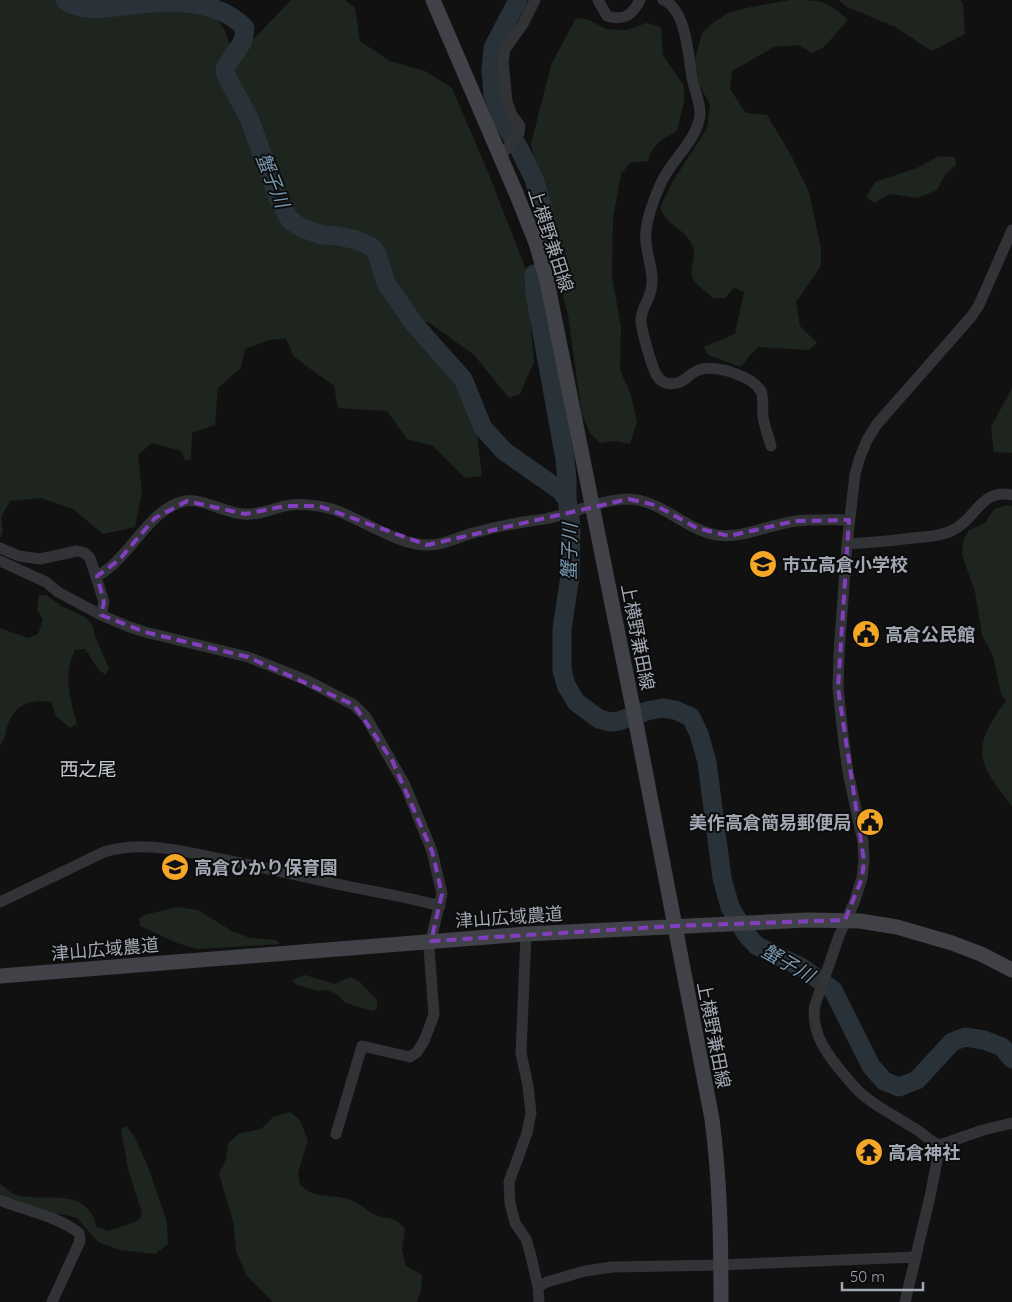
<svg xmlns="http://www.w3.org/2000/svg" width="1012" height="1302" viewBox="0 0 1012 1302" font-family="Quicksand,'Noto Sans JP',sans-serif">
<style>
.green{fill:#1d251e}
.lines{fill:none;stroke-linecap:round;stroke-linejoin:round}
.river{stroke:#293238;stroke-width:19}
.street{stroke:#323337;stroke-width:11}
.secondary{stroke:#404247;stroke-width:15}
.marked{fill:none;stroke:#813fbd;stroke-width:4;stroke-dasharray:10 6;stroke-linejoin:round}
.labels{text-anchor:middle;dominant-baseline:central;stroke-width:4;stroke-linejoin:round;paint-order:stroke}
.street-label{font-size:18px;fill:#a2a8b3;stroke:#0c0c0d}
.poi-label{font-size:18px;font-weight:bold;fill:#a2a8b3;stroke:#0c0c0d;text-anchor:start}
.water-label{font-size:19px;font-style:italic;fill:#7898b0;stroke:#0c0c0d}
.neighbourhood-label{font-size:19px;fill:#c3c7cf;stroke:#0c0c0d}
</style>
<rect width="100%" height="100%" fill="#111112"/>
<path class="green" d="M0 0H61L71 8 105 12 140 8H185L214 14 225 31 230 46 249 44 291 0H345L355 8 360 41 390 61 425 71 452 88 488 172 526 270 534 362 520 394 509 398 474 355 428 322 412 331 447 369 461 389 476 427 482 476 465 478 433 446 407 439 387 411 338 408 334 386 293 356 286 338 270 340 245 349 241 368 218 388 215 425 192 433 191 460H185L181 451 152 443 138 455 142 492 135 527 103 534 73 509 41 498 10 501 1 517 3 532 0 538Z
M790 0C821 0 827 0 848 20L824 47 812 53 798 45 774 47 732 71 730 89 746 113 767 115 791 155 809 192 821 248V266L796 302 800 326 817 343 809 350 759 347 750 355 741 367 708 355 704 347 735 334 744 292 734 288 725 298H713C708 293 697 286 693 279 688 268 698 256 692 245 685 228 666 226 660 207L672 183 707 128 710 105 699 84 695 60 702 33 714 22 728 13 751 7Z
M839 0H960L963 4 965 34 932 51 895 27 845 6Z
M576 18 587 19 606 29 627 30 646 23 661 27 663 55 684 86V102L677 131C663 139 652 144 648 161L630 163 621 174 613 219 612 276 621 327 620 370 631 395 637 422 630 444 615 441 600 443 590 433 582 415 568 315 554 263 552 226 546 195 534 160 531 144 551 65Z
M939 156 955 157 956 165 945 175 937 190 918 198 890 194 874 203 866 197 875 182 917 168Z
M1012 388V453L994 452 991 427Z
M1008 505 1012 506V806C977 762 970 749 1006 701L1001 694 993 656 982 635 975 591 962 555 963 541 969 530 985 523 994 509Z
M39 595H46L63 607 85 617 92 624 95 636 109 668 106 675 99 670 85 649 75 650C63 674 70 699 77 724L70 728 56 716 51 702C27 699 13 706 6 730 5 736 5 741 0 745V628L28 638 38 634 43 620 37 609Z
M177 907 198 910 232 931 250 938 276 940 280 944 197 949 177 943 140 926 139 919 144 915Z
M305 975 335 984 350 977 359 981 377 1000V1009L371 1011 346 1003 335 993 326 990 318 991 297 985 292 980Z
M290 1112 300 1120 308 1141 298 1173 300 1185C317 1199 325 1194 344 1198 360 1201 365 1211 378 1216 393 1221 390 1214 405 1228L402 1250 406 1266 422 1275 421 1291 417 1302H273L247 1276 236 1251 233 1221 219 1174 226 1159 228 1144 238 1134 261 1129 273 1117Z
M126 1126 134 1136 147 1164 167 1222 168 1244 155 1254 120 1250 98 1242 77 1218 66 1215 49 1213 0 1195V1184C5 1187 11 1193 16 1195 39 1202 76 1189 91 1213 94 1217 95 1223 97 1227L109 1231 139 1220 142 1213 128 1169 121 1129Z"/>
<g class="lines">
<path class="river" d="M65 0C82 15 119 6 140 4 175 0 220 1 245 28L243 41 225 68 226 75 249 118 278 198 290 220 302 228 322 235 337 236 357 240 372 247 377 254 386 283 415 325 463 379 483 428 504 451 561 491 567 499 571 526 570 576 562 629V670L566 685 576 702 599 719 610 722 619 721 647 711 662 708 675 710 691 717 699 734 707 762 722 878 730 907 746 934 757 946 801 967 833 990 871 1066 884 1081 899 1087 917 1080 952 1042 965 1037 984 1040 1002 1047 1012 1059
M518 0 493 48 491 71 493 95 504 123 520 150 534 179 546 219 545 241
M534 274 535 294 565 459 567 480V499"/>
<path class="street" d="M598 0 607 16C625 21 632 15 640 0
M663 0C688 10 688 60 693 82 695 92 701 105 700 115 697 141 671 160 661 183 654 198 644 225 646 241 647 258 655 274 651 290 649 300 640 311 641 322 642 332 652 368 657 376 661 383 670 385 677 383 686 381 691 372 699 370 715 364 752 376 761 391 764 397 762 409 763 417 765 427 768 436 771 446
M499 155 507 149 519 133 520 126 512 115 507 102 503 61 505 49 523 24 535 0
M1012 230 979 305 971 317 877 424 867 440 860 457 855 474 847 544 839 653 838 688 843 735 848 772 863 842 864 861 862 878 854 903 839 936 815 1005C810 1033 828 1056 846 1077 853 1085 859 1093 868 1099 882 1110 899 1118 914 1128 923 1133 930 1142 940 1145L983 1130 1012 1123
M847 544C869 543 890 541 912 538 926 537 941 536 953 530 976 519 981 488 1012 495
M0 548 19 556 40 559 77 551 85 553 90 558 104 602 101 615
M0 561 46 582 58 592 101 615 127 626 145 632 248 657 306 680 354 705 366 717 405 785 432 851 442 894 429 948 434 1015 424 1041 417 1052 410 1057 362 1046 336 1134
M97 576C131 558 148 509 185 501 202 498 225 513 244 514 258 515 270 510 284 506 298 503 318 505 332 509 360 518 398 545 426 545 442 546 458 537 473 533 486 530 499 526 513 524 524 521 537 521 549 518 575 513 600 500 627 499 661 499 685 530 717 535 744 539 770 524 796 521 814 519 831 520 849 520
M0 902 104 852C146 839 189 853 231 861 265 868 298 875 332 883 368 891 404 896 440 906
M526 934 521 1053 528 1086 531 1113 527 1133 509 1182 510 1203 515 1223 526 1239 531 1256 538 1287 539 1302
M0 1200C26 1211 57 1216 79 1233L80 1241 52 1302
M538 1287 547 1282 585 1271 612 1267 721 1265 916 1257
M905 1302 931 1192 940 1145"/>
<path class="secondary" d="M433 0 516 193 536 243 547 281 636 723 712 1119C720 1180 721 1241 721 1302
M0 976 526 934 807 920 860 921 897 927 952 943 981 954 1012 970"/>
</g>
<path class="marked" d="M629 499 655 505 697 528 729 536 795 521 849 520 838 688 864 861 862 878 845 920 674 926 431 941 442 894 432 851 392 760 354 705 248 657 145 632 101 615 104 602 97 576 119 560 155 518 187 501 245 514 285 506H319L427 545Z"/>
<defs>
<g id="school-disc" transform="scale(1.4375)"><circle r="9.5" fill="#f4a627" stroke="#0c0c0d"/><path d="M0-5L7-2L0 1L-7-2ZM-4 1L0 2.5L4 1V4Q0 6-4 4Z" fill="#111"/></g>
<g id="civic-disc" transform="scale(1.4375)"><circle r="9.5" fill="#f4a627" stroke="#0c0c0d"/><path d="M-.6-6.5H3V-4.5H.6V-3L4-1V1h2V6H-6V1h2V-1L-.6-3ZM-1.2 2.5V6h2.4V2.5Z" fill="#111"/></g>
<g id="temple-disc" transform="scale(1.4375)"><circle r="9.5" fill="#f4a627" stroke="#0c0c0d"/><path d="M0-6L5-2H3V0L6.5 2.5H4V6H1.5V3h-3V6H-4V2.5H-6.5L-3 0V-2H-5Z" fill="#111"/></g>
</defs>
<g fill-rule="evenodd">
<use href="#school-disc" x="763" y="564"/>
<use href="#civic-disc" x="866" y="634"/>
<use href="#civic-disc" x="870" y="822"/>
<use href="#school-disc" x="175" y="867"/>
<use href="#temple-disc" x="869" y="1152"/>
</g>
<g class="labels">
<g class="street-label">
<text transform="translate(551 240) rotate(72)">上横野兼田線</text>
<text transform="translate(638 637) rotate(79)">上横野兼田線</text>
<text transform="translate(509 917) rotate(-4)">津山広域農道</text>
<text transform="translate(105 949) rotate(-5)">津山広域農道</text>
<text transform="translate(714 1035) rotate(79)">上横野兼田線</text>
</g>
<g class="poi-label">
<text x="782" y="564">市立高倉小学校</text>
<text x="885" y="634">高倉公民館</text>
<text x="851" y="822" text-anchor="end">美作高倉簡易郵便局</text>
<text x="194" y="867">高倉ひかり保育園</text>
<text x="888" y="1152">高倉神社</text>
</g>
<g class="water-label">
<text transform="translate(273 180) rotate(68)">蟹子川</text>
<text transform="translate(569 552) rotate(-89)">蟹子川</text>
<text transform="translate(788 963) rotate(30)">蟹子川</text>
</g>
<g class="neighbourhood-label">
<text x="88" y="769">西之尾</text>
</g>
</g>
<path d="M842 1282v8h81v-8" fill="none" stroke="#a2a8b3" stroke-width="2.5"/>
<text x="850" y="1282" font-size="15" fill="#a2a8b3" stroke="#0c0c0d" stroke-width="4" paint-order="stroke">50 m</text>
</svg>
